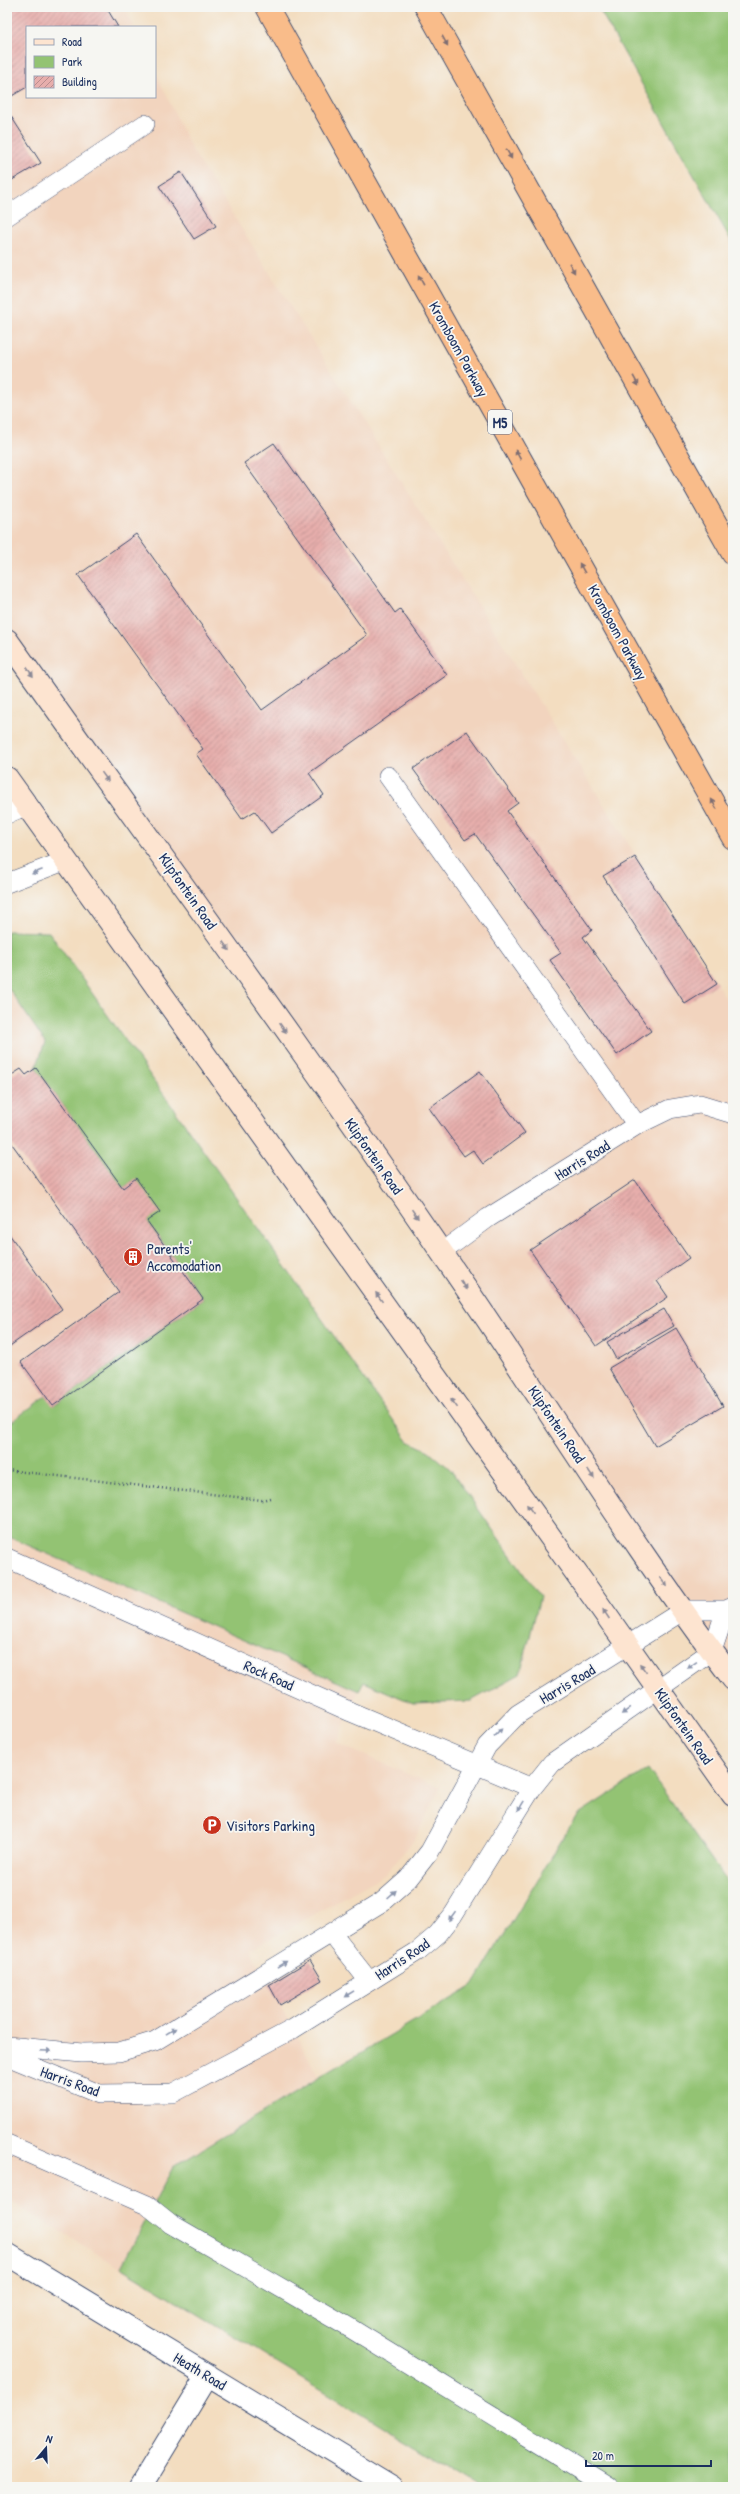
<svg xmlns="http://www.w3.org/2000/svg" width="740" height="2494" viewBox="0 0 740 2494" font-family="'Patrick Hand',sans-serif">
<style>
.built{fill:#f2d4be}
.green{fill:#93c373;stroke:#577968}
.building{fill:url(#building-hatch)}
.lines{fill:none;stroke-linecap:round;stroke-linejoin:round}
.service-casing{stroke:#3b496d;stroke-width:20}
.minor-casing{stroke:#3b496d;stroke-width:24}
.secondary-casing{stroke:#3b496d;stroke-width:24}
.motorway-casing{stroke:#3b496d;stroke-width:24}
.path{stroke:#3b496d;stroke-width:2.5;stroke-dasharray:1 3;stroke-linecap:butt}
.service{stroke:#fff;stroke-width:19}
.minor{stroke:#fff;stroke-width:22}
.secondary{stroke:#fde4d0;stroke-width:22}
.motorway{stroke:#f9bc8a;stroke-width:22}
.oneway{fill:#7f6e72}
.oneway2{fill:#8c8a97}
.oneway3{fill:#8d97ae}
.labels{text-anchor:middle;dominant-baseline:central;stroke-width:3.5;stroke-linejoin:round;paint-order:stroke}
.shield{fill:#f6f6f2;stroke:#5d6b8a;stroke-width:1}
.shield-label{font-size:14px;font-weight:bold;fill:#1b2f5e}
.street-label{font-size:15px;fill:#1b2f5e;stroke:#f6f6f2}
.poi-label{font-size:15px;fill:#1b2f5e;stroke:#f6f6f2;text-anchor:start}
</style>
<defs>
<pattern id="building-hatch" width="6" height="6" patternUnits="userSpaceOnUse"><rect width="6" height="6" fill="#e7aeac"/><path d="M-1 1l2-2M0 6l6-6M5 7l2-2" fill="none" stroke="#ba8e8f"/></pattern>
</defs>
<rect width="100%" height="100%" fill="#f6f6f2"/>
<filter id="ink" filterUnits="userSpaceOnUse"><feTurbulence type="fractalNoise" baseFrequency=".025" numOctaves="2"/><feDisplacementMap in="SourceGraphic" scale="8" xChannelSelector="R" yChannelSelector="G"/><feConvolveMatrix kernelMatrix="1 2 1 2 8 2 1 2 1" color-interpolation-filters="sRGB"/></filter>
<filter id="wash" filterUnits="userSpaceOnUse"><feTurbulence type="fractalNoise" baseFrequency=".012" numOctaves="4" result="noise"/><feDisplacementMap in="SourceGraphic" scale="16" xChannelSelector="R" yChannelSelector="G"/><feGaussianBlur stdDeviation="0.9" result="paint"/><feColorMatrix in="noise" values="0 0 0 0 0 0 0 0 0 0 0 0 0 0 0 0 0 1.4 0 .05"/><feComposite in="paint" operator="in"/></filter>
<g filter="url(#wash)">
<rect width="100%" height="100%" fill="#f3ddc0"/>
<path class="built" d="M7 7H125L134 27H27V97H155V71L191 148 733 1010V1679L7 640Z
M7 931 49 932 408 1441 429 1451 450 1469 540 1597 520 1674 471 1701 413 1703 364 1682 359 1691 336 1743 440 1788 415 1839 384 1875 250 1950 319 2077 473 1986 577 1815 648 1769 733 1890V2487H481L7 2199Z"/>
<path class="green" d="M598 7H733V244Z
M7 931 49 932 408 1441 429 1451 450 1469 540 1597 520 1674 471 1701 413 1703 364 1682 359 1691 7 1536V1425L46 1396 54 1406 203 1299 147 1221 136 1179 123 1188 36 1068 45 1042 7 986Z
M648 1769 733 1890V2487H481L121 2267 173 2167 320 2077 473 1986 577 1815Z"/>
<g id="blocks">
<path class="building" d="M7 7H106L118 27H27V87L10 97 7 92Z
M7 110 41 163 7 183Z
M181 172 216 226 194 239 159 186Z
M274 443 395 613 400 609 447 675 309 773 324 795 271 833 255 811 242 819 196 754 203 749 78 575 136 534 262 710 367 635 244 463Z
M467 731 518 803 507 811 592 930 583 937 651 1031 617 1055 550 960 561 953 475 834 465 840 413 769Z
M635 857 717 984 685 1004 603 876Z
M36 1068 123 1188 136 1178 160 1212 147 1221 203 1299 53 1406 21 1362 119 1292 7 1137V1078L21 1069 26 1075Z
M480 1071 525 1133 483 1164 473 1150 464 1156 429 1108Z
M635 1180 689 1258 657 1281 668 1297 596 1346 530 1250Z
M7 1231 62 1309 7 1348Z
M664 1309 674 1326 616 1359 607 1342Z
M676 1328 723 1406 655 1446 609 1368Z
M310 1960 322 1980 280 2005 269 1985Z"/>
</g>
</g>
<g filter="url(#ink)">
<use href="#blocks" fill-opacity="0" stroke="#3b496d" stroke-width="1"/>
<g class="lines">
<g class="service-casing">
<path id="service" d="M7 216 145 124
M388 776 637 1125
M7 814 27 805
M7 883 67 860
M442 1252 488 1218 637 1125 670 1109 700 1104 733 1114
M7 1558 351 1712 532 1788
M332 1934 369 1981
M7 2046 82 2053 119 2052 155 2041 382 1902 408 1879 430 1851 487 1746 518 1714 684 1610H726L733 1607
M7 2056 99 2094 173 2093 293 2029 418 1951 438 1934 453 1915 532 1788 552 1763 712 1651 726 1610
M7 2144 147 2205 171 2224 350 2328 609 2487"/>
</g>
<g class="minor-casing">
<path id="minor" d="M7 2254 392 2487
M140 2487 208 2375"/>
</g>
<g class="secondary-casing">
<path id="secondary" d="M7 640C152 844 301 1046 442 1253 540 1394 629 1542 733 1679
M7 778 599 1605 733 1795"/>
</g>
<g class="motorway-casing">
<path id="motorway" d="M267 7 733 838
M426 7 733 554"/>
</g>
<path class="path" d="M7 1470 262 1500 270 1498"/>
<use href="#service" class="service"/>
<use href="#minor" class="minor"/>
<use href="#secondary" class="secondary"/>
<use href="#motorway" class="motorway"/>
</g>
<defs><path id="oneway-solid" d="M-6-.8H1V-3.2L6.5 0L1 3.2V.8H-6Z"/></defs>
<g class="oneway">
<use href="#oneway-solid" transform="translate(445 41) rotate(61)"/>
<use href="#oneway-solid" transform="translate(509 154) rotate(61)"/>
<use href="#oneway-solid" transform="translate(572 268) rotate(61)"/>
<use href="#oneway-solid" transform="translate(421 280) rotate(-119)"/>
<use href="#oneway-solid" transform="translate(636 381) rotate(61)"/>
<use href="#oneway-solid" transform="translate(518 455) rotate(-119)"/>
<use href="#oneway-solid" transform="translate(582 568) rotate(-119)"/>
<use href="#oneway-solid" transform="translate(714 804) rotate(-119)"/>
</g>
<g class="oneway2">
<use href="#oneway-solid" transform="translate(30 672) rotate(55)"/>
<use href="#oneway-solid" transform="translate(105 777) rotate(54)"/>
<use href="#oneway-solid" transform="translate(226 946) rotate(55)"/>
<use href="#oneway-solid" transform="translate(283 1028) rotate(55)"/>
<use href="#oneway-solid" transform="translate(415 1214) rotate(55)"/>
<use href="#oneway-solid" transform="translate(464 1285) rotate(56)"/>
<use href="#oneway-solid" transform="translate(379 1297) rotate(-126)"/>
<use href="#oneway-solid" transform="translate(454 1403) rotate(-126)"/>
<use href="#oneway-solid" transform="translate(591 1474) rotate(56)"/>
<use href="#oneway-solid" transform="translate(530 1509) rotate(-126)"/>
<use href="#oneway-solid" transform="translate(664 1582) rotate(53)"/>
<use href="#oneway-solid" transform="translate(606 1614) rotate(-124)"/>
<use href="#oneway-solid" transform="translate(643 1668) rotate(-126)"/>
</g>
<g class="oneway3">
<use href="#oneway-solid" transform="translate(37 872) rotate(159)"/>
<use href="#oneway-solid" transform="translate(692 1665) rotate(145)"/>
<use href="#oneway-solid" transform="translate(626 1711) rotate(144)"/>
<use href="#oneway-solid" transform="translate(498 1733) rotate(-47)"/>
<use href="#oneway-solid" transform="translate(521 1806) rotate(122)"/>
<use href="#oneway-solid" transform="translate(392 1894) rotate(-42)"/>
<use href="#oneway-solid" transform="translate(452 1916) rotate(126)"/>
<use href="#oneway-solid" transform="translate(282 1964) rotate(-31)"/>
<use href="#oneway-solid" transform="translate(349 1994) rotate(148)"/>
<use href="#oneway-solid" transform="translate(171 2031) rotate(-31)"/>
<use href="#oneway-solid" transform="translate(46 2051) rotate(3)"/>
</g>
</g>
<defs>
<g id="building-disc" transform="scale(1)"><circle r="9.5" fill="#c8321e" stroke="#f6f6f2"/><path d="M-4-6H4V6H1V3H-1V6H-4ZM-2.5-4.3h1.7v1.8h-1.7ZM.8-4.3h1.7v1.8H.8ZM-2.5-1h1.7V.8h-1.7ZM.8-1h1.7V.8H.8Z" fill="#fff"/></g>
<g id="parking-disc" transform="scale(1)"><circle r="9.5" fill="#c8321e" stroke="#f6f6f2"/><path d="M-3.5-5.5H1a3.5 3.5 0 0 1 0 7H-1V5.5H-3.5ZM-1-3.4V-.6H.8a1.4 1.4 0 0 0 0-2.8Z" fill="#fff"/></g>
</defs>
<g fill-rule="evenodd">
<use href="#building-disc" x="133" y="1257"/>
<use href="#parking-disc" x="212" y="1825"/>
</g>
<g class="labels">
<rect class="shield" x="488" y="410" width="24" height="24" rx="3"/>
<g class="shield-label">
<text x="500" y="422">M5</text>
</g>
<g class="street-label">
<text transform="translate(459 349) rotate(61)">Kromboom Parkway</text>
<text transform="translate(618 632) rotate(61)">Kromboom Parkway</text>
<text transform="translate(188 891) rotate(55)">Klipfontein Road</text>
<text transform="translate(374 1156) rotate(55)">Klipfontein Road</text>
<text transform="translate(582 1160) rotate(-32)">Harris Road</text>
<text transform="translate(557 1424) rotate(56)">Klipfontein Road</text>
<text transform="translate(269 1675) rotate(24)">Rock Road</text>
<text transform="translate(567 1684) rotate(-31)">Harris Road</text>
<text transform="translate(684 1726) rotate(55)">Klipfontein Road</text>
<text transform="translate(402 1959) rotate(-34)">Harris Road</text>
<text transform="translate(70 2081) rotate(20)">Harris Road</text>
<text transform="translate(200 2371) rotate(31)">Heath Road</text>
</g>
<g class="poi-label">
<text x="147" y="1248">Parents'<tspan x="147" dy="17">Accomodation</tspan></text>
<text x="226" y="1825">Visitors Parking</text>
</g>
</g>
<rect width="740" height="2494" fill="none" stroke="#f6f6f2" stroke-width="24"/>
<rect x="26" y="26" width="130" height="72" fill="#f6f6f2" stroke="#9ea6b7"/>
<rect x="34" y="39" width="20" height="6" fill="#fde4d0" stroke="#9ea6b7"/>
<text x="62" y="46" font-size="12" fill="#1b2f5e">Road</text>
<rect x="34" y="56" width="20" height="12" fill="#93c373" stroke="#9ea6b7"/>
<text x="62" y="66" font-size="12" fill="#1b2f5e">Park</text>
<rect x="34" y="76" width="20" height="12" fill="url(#building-hatch)" stroke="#9ea6b7"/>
<text x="62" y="86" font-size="12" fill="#1b2f5e">Building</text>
<g transform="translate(46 2448) rotate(19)" stroke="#f6f6f2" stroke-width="3" paint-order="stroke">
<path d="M0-3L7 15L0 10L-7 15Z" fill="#1b2f5e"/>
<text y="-6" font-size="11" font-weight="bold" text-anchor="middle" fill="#1b2f5e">N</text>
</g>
<path d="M586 2460v6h125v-6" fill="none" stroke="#1b2f5e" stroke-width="2"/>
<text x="592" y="2460" font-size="12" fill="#1b2f5e" stroke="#f6f6f2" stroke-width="3" paint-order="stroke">20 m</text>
</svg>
